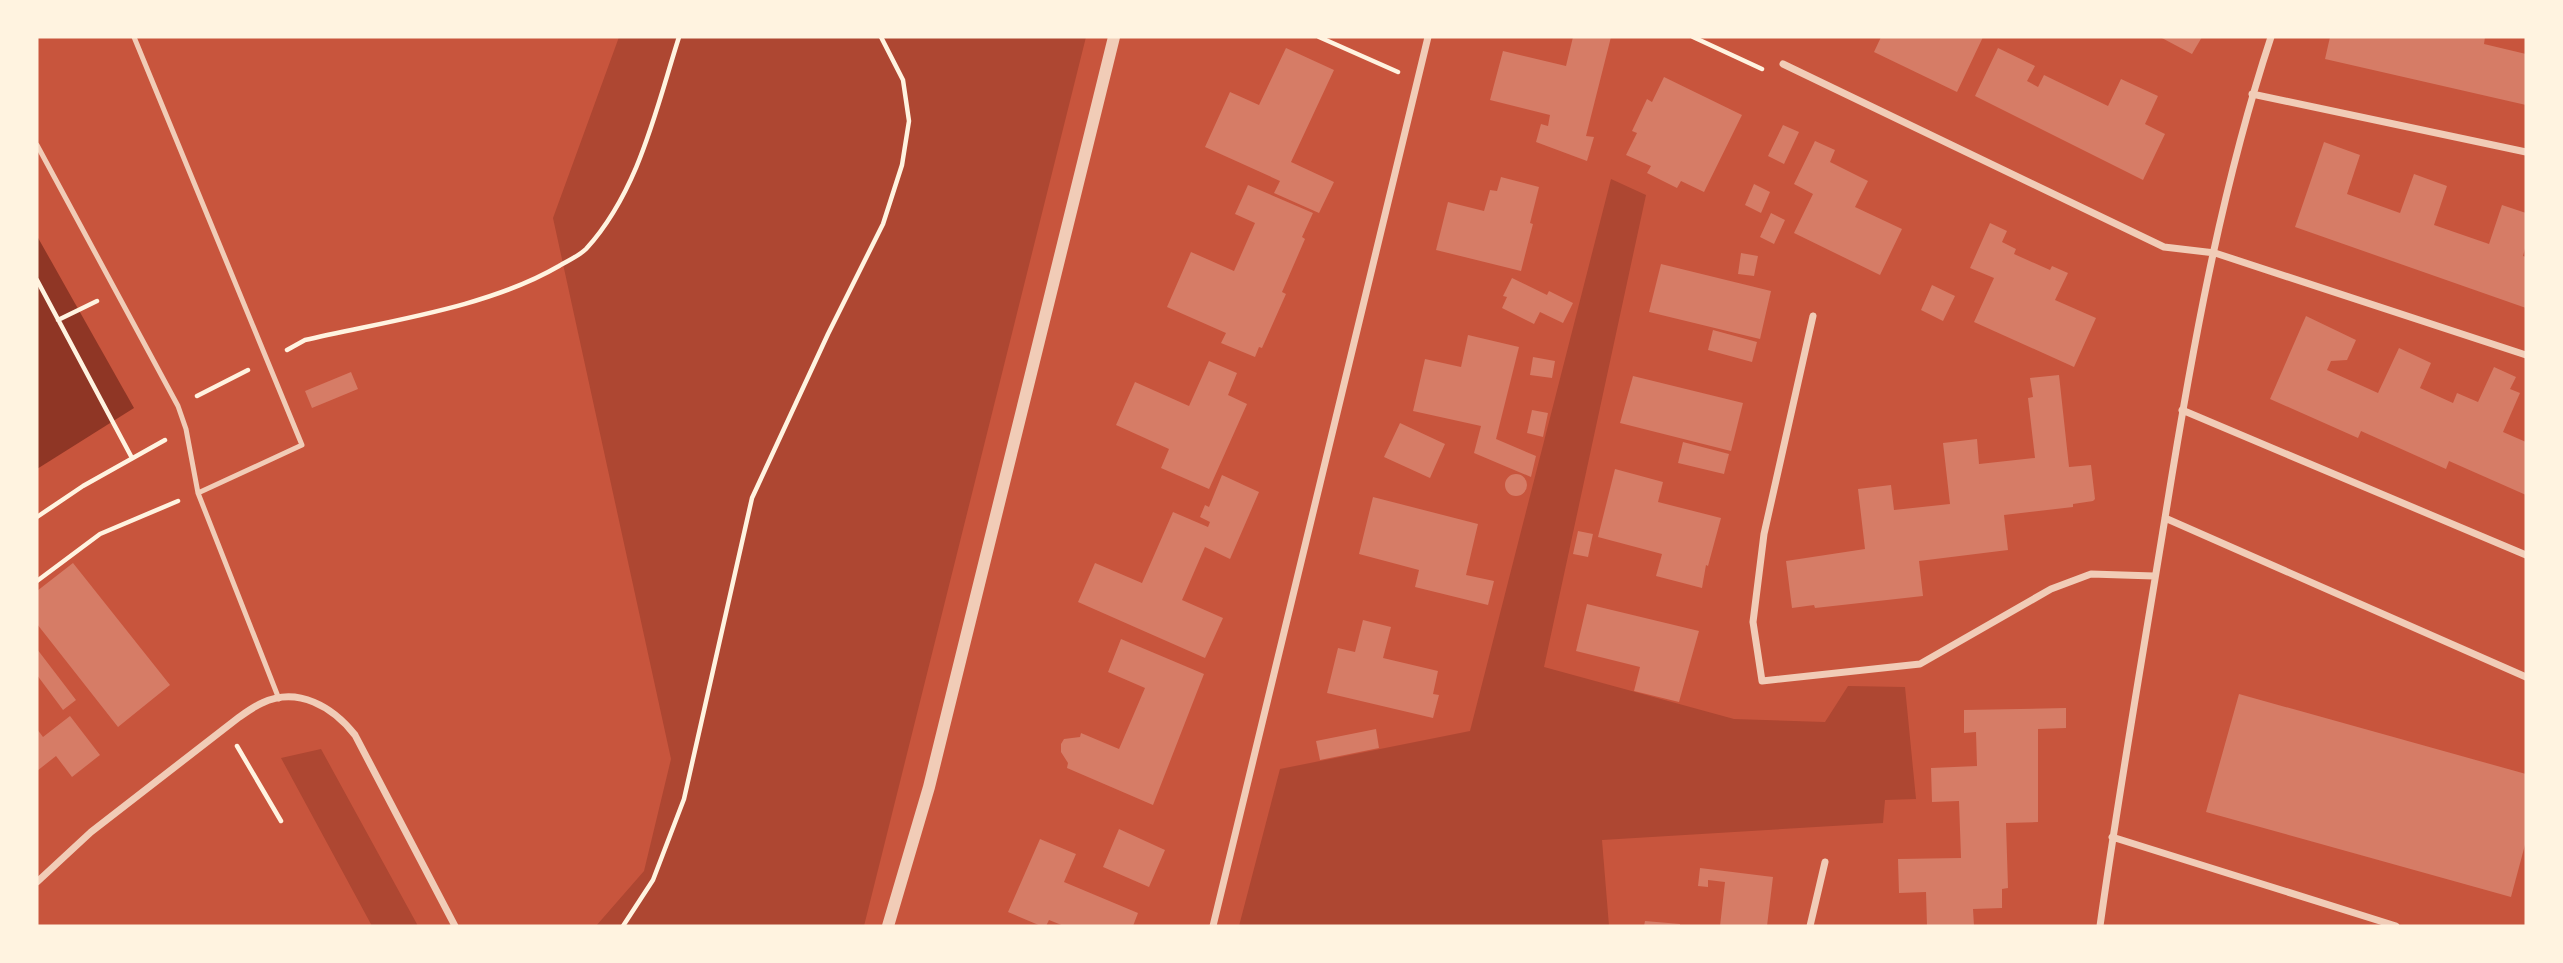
<svg xmlns="http://www.w3.org/2000/svg" width="2563" height="963" viewBox="0 0 2563 963" font-family="Manrope,sans-serif">
<style>
.green{fill:#ae4732}
.water{fill:#8f3625}
.building{fill:#d67c66}
.lines{fill:none;stroke-linecap:round;stroke-linejoin:round}
.path{stroke:#fff3e0;stroke-width:4.5}
.service{stroke:#f1ccb7;stroke-width:5}
.minor{stroke:#f1ccb7;stroke-width:7}
.tertiary{stroke:#f1ccb7;stroke-width:12}
</style>
<rect width="100%" height="100%" fill="#c8553d"/>
<path class="green" d="M619 37H1086L864 926H596L644 871 671 759 553 218Z
M1611 179 1646 195 1544 667 1734 719 1825 722 1848 686 1905 687 1916 799 1885 800 1883 823 1602 840 1609 926H1239L1280 769 1470 731Z
M321 749 418 926H372L281 758Z"/>
<path class="water" d="M37 236 134 408 37 469Z"/>
<path class="building" d="M1573 37H1611L1586 136 1594 137 1587 161 1536 142 1541 124 1548 126 1550 115 1490 100 1503 51 1566 66Z
M1881 37H1983L1957 92 1874 52Z
M2160 37H2202L2192 54Z
M2330 37H2485L2484 44 2526 54V105L2325 59Z
M1286 48 1334 70 1291 162 1334 182 1319 213 1274 193 1280 181 1205 147 1230 92 1259 105Z
M1998 48 2035 66 2027 81 2038 87 2044 75 2108 106 2121 79 2158 96 2145 124 2165 134 2143 180 1975 96Z
M1664 77 1742 115 1704 192 1681 181 1677 188 1647 173 1651 166 1626 155 1637 133 1632 131 1647 99 1652 102Z
M1783 125 1799 132 1784 164 1768 156Z
M1815 141 1835 150 1830 162 1868 181 1855 207 1902 229 1880 275 1794 233 1813 194 1794 184Z
M2324 142 2360 155 2347 194 2400 213 2414 174 2447 186 2434 225 2489 244 2502 205 2526 213V245L2523 256 2526 257V308L2295 227Z
M1501 177 1539 187 1530 223 1533 224 1521 271 1436 250 1448 202 1484 211 1490 190 1497 191Z
M1754 184 1770 192 1761 213 1745 205Z
M1248 185 1313 213 1302 237 1305 239 1282 292 1286 294 1262 348 1259 347 1255 357 1221 343 1226 333 1167 307 1191 252 1234 271 1255 223 1235 214Z
M1771 213 1785 220 1774 244 1760 237Z
M1990 223 2007 231 2002 242 2016 249 2014 254 2050 270 2052 266 2068 273 2055 300 2096 318 2074 367 1974 322 1994 278 1970 268Z
M1741 253 1758 256 1754 276 1738 274Z
M1661 264 1771 291 1760 339 1649 312Z
M1512 278 1547 295 1549 291 1573 303 1563 323 1540 312 1534 324 1502 308 1507 297 1503 296Z
M1932 285 1955 296 1943 321 1921 310Z
M2306 316 2356 340 2347 360 2331 361 2327 370 2378 393 2399 348 2431 363 2420 388 2453 403 2457 393 2478 402 2494 367 2516 377 2510 389 2520 393 2503 432 2526 442V495L2449 461 2446 469 2361 431 2358 438 2270 399Z
M1713 330 1757 342 1752 362 1708 350Z
M1468 335 1519 347 1496 439 1536 456 1531 477 1474 453 1481 426 1413 411 1425 359 1461 367Z
M1533 357 1555 361 1552 378 1530 375Z
M1209 361 1237 373 1228 395 1247 404 1209 489 1161 468 1169 449 1116 425 1135 382 1189 406Z
M351 372 358 389 312 408 305 391Z
M2059 375 2069 467 2091 465 2095 499 2093 501 2073 504V507L2004 515 2008 550 1919 561 1923 596 1815 608 1814 605 1792 608 1786 561 1865 549 1858 489 1891 485 1894 510 1950 504 1943 443 1977 439 1979 464 2035 458 2028 398 2033 397 2030 378Z
M1633 376 1743 403 1731 451 1620 423Z
M1532 410 1548 413 1543 437 1527 433Z
M1400 423 1445 444 1430 478 1384 457Z
M1683 442 1729 454 1724 474 1678 463Z
M1615 469 1663 482 1658 502 1721 518 1708 566 1706 565 1702 588 1656 576 1662 554 1598 537Z
M1505 485a11 11 0 1 1 22 0a11 11 0 1 1-22 0Z
M1222 475 1259 492 1230 559 1205 547 1182 600 1223 618 1205 658 1078 602 1095 563 1142 583 1173 512 1208 527 1210 522 1200 517 1205 505 1209 507Z
M1373 497 1478 524 1466 575 1494 581 1488 605 1415 587 1419 570 1359 554Z
M1578 531 1593 534 1588 557 1573 554Z
M73 563 170 685 118 727 37 624V591Z
M1587 604 1699 631 1679 702 1634 691 1640 667 1576 651Z
M1363 620 1391 627 1383 658 1438 671 1433 694 1439 695 1433 718 1327 693 1338 648 1355 652Z
M1121 639 1204 674 1153 805 1067 768 1068 763 1061 752V744L1064 739 1080 737 1081 733 1119 749 1145 688 1108 672Z
M37 649 76 700 63 710 37 675Z
M2239 694 2526 774V841L2511 897 2206 812Z
M2066 708V728L2038 729V822L2006 823 2008 888 2002 889V908L1973 909 1974 926H1927L1926 892 1899 893 1898 859 1961 858 1959 801 1932 802 1931 768 1977 766 1976 732 1964 733V710Z
M70 716 100 755 72 777 56 756 37 771V729L43 737Z
M1376 729 1379 748 1320 760 1316 741Z
M1119 829 1165 850 1149 887 1103 867Z
M1040 839 1076 854 1064 882 1138 913 1133 926H1064L1049 920 1046 926H1041L1008 912Z
M1700 868 1773 877 1767 926H1720L1725 882 1708 880V887L1698 886Z
M1645 921 1680 924V926H1644Z"/>
<g class="lines">
<path class="path" d="M1319 37 1398 72
M1693 37 1762 69
M37 280 132 458
M58 320 97 301
M287 350 305 340C386 321 487 308 559 266 567 261 579 256 586 249 639 191 656 109 679 37
M197 396 248 370
M37 517 83 486 165 440
M37 581 100 534 178 501
M237 746 281 821
M623 926 653 880 684 799 752 498 828 334 883 224 902 165 909 121 903 80 881 37"/>
<path class="service" d="M134 37 302 445 198 493
M37 145 178 406 186 429 198 493 279 699"/>
<path class="minor" d="M1783 64 2164 247 2215 253 2526 355
M2252 94 2526 152
M1813 316 1764 534 1753 622 1762 681 1920 664 2051 589 2091 574 2154 576
M2182 410 2526 555
M2165 518 2526 677
M2112 837 2396 926
M37 882 91 832 238 718C245 713 253 707 262 703 298 686 333 707 355 735L455 926
M1213 926 1428 37
M1810 926 1825 862
M2100 926C2119 790 2143 654 2165 518 2191 356 2220 192 2271 37"/>
<path class="tertiary" d="M888 926 929 787 1114 37"/>
</g>
<rect width="2563" height="963" fill="none" stroke="#fff3e0" stroke-width="77"/>
</svg>
